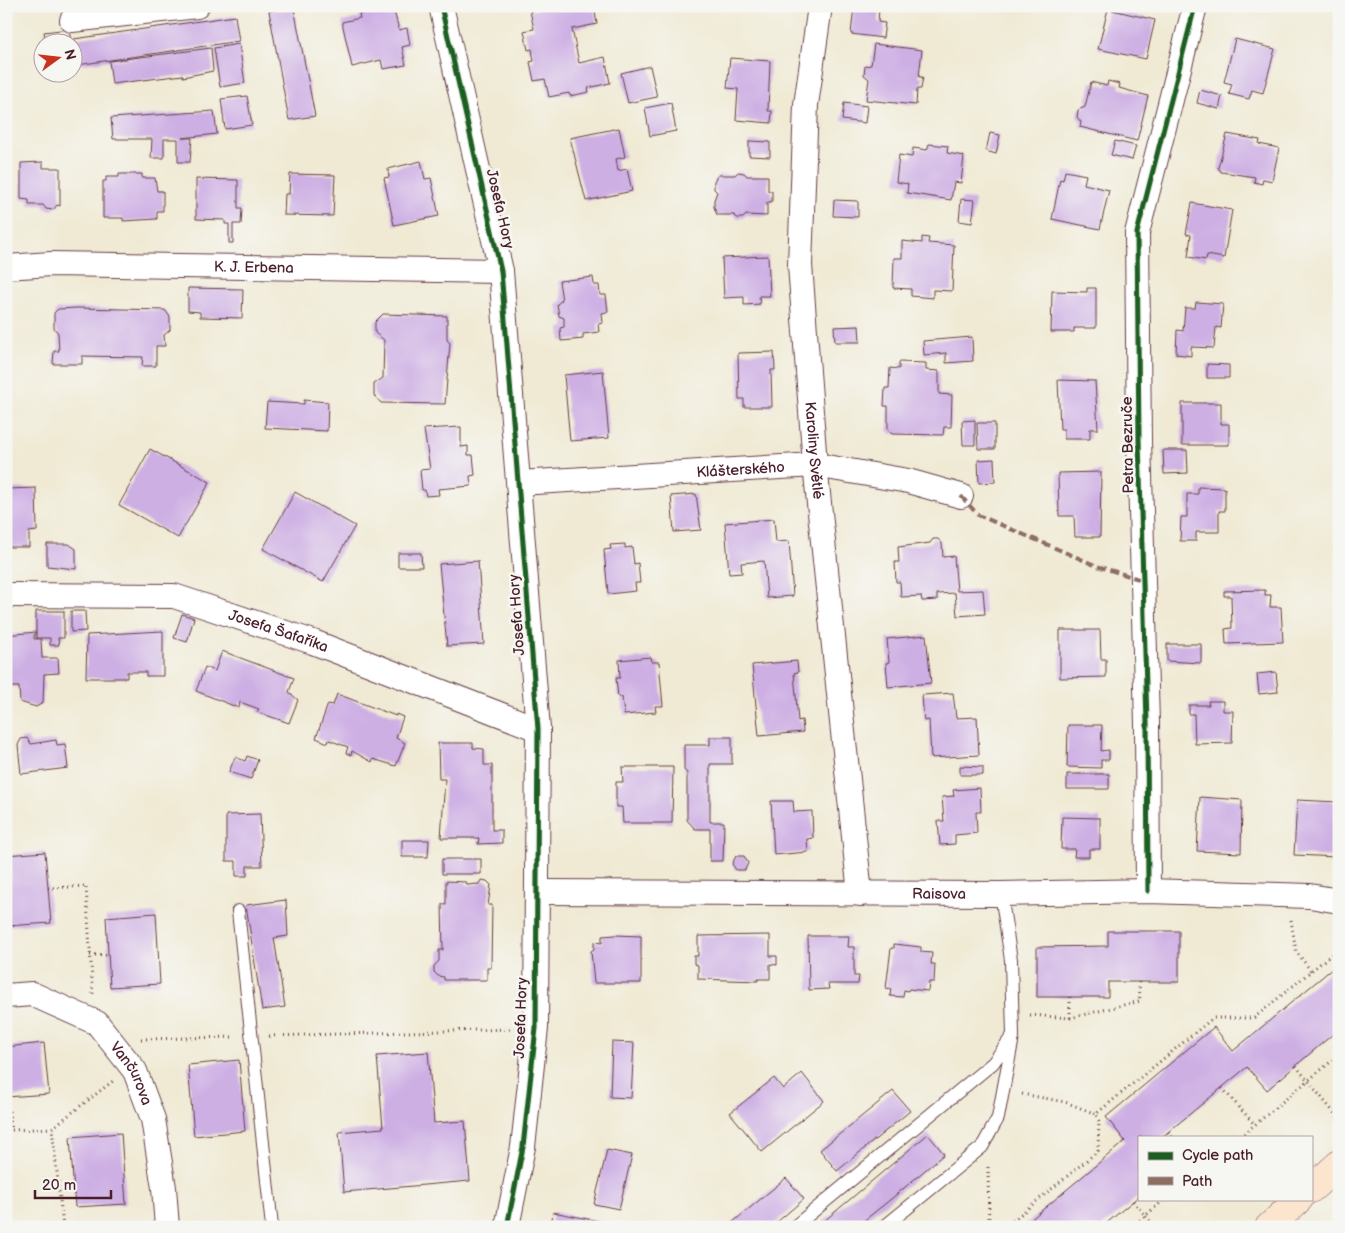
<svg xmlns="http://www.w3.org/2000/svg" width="1345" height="1233" viewBox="0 0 1345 1233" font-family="'Balsamiq Sans',sans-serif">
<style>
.building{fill:#cdafe4}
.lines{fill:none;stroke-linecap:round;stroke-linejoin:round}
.lane-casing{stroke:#633d44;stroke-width:14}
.street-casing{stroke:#633d44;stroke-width:26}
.secondary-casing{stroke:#633d44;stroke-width:29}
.path{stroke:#633d44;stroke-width:3;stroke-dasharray:1 4;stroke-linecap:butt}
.lane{stroke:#fff;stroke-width:12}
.street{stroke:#fff;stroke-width:24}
.secondary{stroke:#fbe5cf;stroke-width:28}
.quiet{stroke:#8d6e63;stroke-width:4;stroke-dasharray:8 4;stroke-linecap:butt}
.cycleway-casing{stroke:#f6f6f2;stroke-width:8}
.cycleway{stroke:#1b5e20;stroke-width:5}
.labels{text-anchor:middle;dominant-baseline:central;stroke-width:5;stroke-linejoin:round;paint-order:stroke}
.street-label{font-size:15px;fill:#4a1f2b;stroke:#f6f6f2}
</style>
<rect width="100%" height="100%" fill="#f6f6f2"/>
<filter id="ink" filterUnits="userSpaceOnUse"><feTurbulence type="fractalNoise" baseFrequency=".02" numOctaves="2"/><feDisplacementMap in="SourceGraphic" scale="10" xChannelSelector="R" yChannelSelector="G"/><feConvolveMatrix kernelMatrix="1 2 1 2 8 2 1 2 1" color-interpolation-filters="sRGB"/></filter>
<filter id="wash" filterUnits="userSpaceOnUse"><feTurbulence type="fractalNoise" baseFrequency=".0096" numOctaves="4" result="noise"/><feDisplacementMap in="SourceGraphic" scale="20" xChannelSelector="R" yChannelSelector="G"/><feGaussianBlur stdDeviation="1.12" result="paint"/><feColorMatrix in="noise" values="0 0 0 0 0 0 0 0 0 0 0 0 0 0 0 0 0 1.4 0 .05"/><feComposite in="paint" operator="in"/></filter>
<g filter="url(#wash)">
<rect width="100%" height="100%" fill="#f0ead4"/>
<g id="blocks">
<path class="building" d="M6 6H8L9 24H6Z
M551 6H594L597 24 572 29 579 63 605 57 610 83 588 88 589 92 570 96 569 93 549 97 545 79 534 81 530 62 534 61 532 49 528 50 524 31 534 29 530 11Z
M854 6 879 8 878 22 885 23 883 38 851 34Z
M1219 6H1246V8L1218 9Z
M294 8 315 116 289 120 269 11Z
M1108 9 1155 20 1146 59 1098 49Z
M377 10 378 14 394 11 399 30 407 28 410 45 402 47 406 65 383 69 381 60 352 67 342 22 360 18 359 14Z
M235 16 239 41 77 65 74 39Z
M69 29 71 42H46L44 32Z
M1235 39 1275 49 1263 93 1252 90 1249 99 1229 94 1232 84 1224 82Z
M239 44 245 83 220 87 214 48Z
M874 44 922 50 919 77H923L921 89H917L916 105 866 100 869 79 864 75 865 66 871 65Z
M211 48 213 71 183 77V75L112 84 109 61Z
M730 58 770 61 768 111H772L771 123 736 120 738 89 727 88Z
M650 66 657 97 628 103 621 73Z
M1108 81 1120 84 1119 88 1148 96 1137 141 1080 127 1081 122 1077 117 1078 110 1085 107 1091 82 1107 86Z
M1200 90 1222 96 1219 109 1197 103Z
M247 96 252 125 225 129 221 99Z
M671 103 676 131 650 136 645 108Z
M844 103 867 106 865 123 842 120Z
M214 111 217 134 182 138H192L190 162H178V139H164V158H151L152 139H113L111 118Z
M619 128 625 157 616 159 618 171 627 169 632 191 586 201 570 138Z
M990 133 1000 135 996 154 986 151Z
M1227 134 1260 140 1259 144 1279 148 1272 181 1263 179 1262 184 1254 182 1255 177 1221 172 1218 168Z
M749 141 770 142V157L749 156Z
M1115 141 1136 146 1132 160 1111 155Z
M929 144 948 146 947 153 964 156 961 183 954 182 951 200 907 193 908 184 896 182 899 155 912 157 913 148 927 150Z
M421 161 425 179 431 178 439 216 394 225 384 178 389 177 388 169Z
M43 162V168H60V206L57 205 53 210 46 209 43 205H29V200L21 199V163Z
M1065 171 1086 175 1084 184 1109 190 1100 229 1052 219 1060 179 1063 180Z
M738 172 744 173 747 176H768V191H772V201L767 203V216L746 215 743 218H737L734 215H717L714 207V200L717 192 714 189V181L718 175H735Z
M119 174H142V178H155L157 191H163V211H157V219L123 221V218H103V181H106V177H119Z
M290 174 335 175 333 216 284 215 285 194H289Z
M196 179 238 180V208H242L241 224H233V243H229V224H225V220L196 219Z
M961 199 975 200 972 223 959 221Z
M834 200 858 201V217L833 216Z
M1192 203 1232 210 1224 258 1207 255 1206 260 1188 257 1191 235 1186 234Z
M922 237 929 238 928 243 954 245 952 291 933 290V298L911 296V289L893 288 894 258H902V241L922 243Z
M768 256 770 296H759L760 304 744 305V297L724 298 722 258Z
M593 277 594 285H599L600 295H606L608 312 602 313 603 323 598 324 599 332 583 334V339L561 341 560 328 564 327V318L559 316 557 304 562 300 559 281Z
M188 288 243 289 242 318 200 317V312L188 311Z
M1087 288H1096V328H1074V332H1051L1052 291 1087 292Z
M1196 302 1223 304 1221 328 1216 327 1214 348 1191 347V356L1176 354 1177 330 1183 331 1185 308H1195Z
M77 308 165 310 170 317V330L164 335 165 346H156V366H142L143 357 82 356V364H53L54 351H59L58 333 54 328V313L58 309Z
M383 314 447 316V340L450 343 445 404 381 403 374 395V384L383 378 384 340 375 333V322Z
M859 326 860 342H835L834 327Z
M972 337 973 361 946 363V353L924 355 923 341Z
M774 352 775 370H771L772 407H744V399H739L738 353Z
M899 362 926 363V370L939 371V394L952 395 951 427H944L943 435 892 434 888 430V406H884L885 388H889L890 368 899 369Z
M1207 364 1229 365V378H1207Z
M603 371 609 438 570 441 564 375Z
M1058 380 1095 381 1098 429H1090V439H1064V429H1060Z
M304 400 328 402 327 431 265 428 267 402 304 404Z
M1182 403H1221V424H1229V445H1182Z
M975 420V445H963L962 421Z
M977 423H995V449H978Z
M461 427V447L468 446V455H473L475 475 470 476 471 486 438 489 439 495 426 496 425 490H422L420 470 430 469 424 429Z
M150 449 210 482 178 538 119 505Z
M1163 450H1187L1188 473 1164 474Z
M994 459 995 482 979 483 978 460Z
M1101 472 1100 537H1075L1074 516H1059L1058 473Z
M1198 487 1225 488V511H1219V532H1196V541H1180L1181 517H1187V494H1198Z
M36 488 37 531 29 532V547H6V489Z
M295 492 355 526 323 582 263 549Z
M696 494 701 530 674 532 671 496Z
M774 519 776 542 789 541 793 596 767 598 764 561 741 563 742 573 729 574 725 523Z
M933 539H938L942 543 943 557 954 556 957 591 983 590 985 614 957 616 955 593 937 594V600L922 601 921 596 901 597 900 582H896L895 562H899L898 547 930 543Z
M47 544H69L76 549V569L47 566Z
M625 544V548L632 547 634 564 638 563 640 583H635L636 591 608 594 604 550 611 549 610 545Z
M398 553H421L422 567H398Z
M478 561 484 644 447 646 439 564Z
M1265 590V595H1271L1270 607H1281L1283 642 1226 644 1225 629 1232 628 1231 596H1224V591Z
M36 611H64V638H58L59 645H50V638H36V632L34 636V639H41L42 658H58L59 673 44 674 43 703 36 707 20 702 19 687H8L6 691V635L36 632Z
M71 611H85L86 631 71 632Z
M182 614 194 618 187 642 174 638Z
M1060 630H1100L1101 659H1106V677L1060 678Z
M163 631V676H146V672H127V678H86L87 635Z
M926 635 931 683 888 687 886 663 889 662 887 639Z
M1167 644H1201V663L1167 661Z
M222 651 294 678 289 692 298 700 289 723 257 712 259 709 240 702 239 708 196 691 205 667 215 671Z
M651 657 652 662H659L663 706H655L656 712 624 715 622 697H618L616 678H620L619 660Z
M797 661 798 672 794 673 796 696 798 721 802 720 803 732 759 736 752 665Z
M1276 672 1278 692 1259 694 1257 674Z
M953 693 956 718 977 717 979 755 931 758 929 720 924 721 922 695Z
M337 694 396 716V714L403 717 396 738 405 743 396 766 373 759 372 762 352 751 351 755 346 753 348 747 329 740 328 743 316 738 328 704 333 705Z
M1208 701H1223V711H1233L1232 743 1195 744 1194 714H1189V705H1209Z
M1068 725H1102L1101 751 1109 750V760H1101V768L1067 767Z
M710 737H732V764H710V822H724L723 861H710V829H695L687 820V773L684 770V745H710Z
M27 738 31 744 56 740 57 745 65 744 68 768 21 774 18 745 21 739Z
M438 743H473V748L484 749V765H492V830H502V843L478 844 479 838H441L445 779H439Z
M247 756 258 760 251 779 229 772 235 757 245 761Z
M960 766 983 767V775H960Z
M622 767H673L672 823H623L622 807H616V782H623Z
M1067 774H1109V789H1067Z
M980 788 981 812H976L977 833 955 835V844L940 845 938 821H944L942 797 954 796 953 790Z
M1200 797 1242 800 1241 853 1197 851Z
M1297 800 1338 802 1335 842 1339 843 1338 857 1294 855Z
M771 801H793L794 812 812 811 813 838 807 839 808 852 774 855Z
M260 814 262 866H247V876H236V861H226V815Z
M1062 817 1100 818V849H1089V857H1074L1075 849H1061Z
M402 840H429L428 857H402Z
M45 852 51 923 6 926V855Z
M736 856H744L748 863 745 870H736L732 864Z
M442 859H481V874H442Z
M481 880 487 881 491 885 488 905H492L491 968H487V980H444V977L438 976 434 972V966L439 961V950H443L442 904H446V881L466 882 467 885 479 884Z
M286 900 288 936 274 938 285 1007 262 1010 246 905Z
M156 913 160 984 110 987 106 917Z
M1108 931H1179V982H1108V997H1037V947L1108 946Z
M615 935 641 936V983H594L591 951 594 949V942L602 943V936Z
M770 935V956H777V965L770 964V979H758V981L698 979V965L694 964V956H698V936Z
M808 936H849L848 947H854V976H859L858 984H828L829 989 809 990Z
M894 944 921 947V952L932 953 931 964H935L934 982H929L928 991 909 989 908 991 904 990 903 997 890 996 891 989 886 988 891 948H894Z
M1339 963V1029L1267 1090 1247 1067 1162 1137H1139V1196L1102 1227H1022L1125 1141 1106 1117 1214 1027 1233 1051Z
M612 1042 634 1043 631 1098 610 1097Z
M44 1043 49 1094 6 1097V1047Z
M428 1052 434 1123 465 1121 470 1181 344 1192 339 1132 383 1128 377 1056Z
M239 1060 245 1131 194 1136 188 1065Z
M802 1073 824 1101 762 1152 730 1113 774 1078 783 1089Z
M893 1091 910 1111 837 1171 820 1150Z
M121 1133 126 1204 75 1207 70 1137Z
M928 1134 944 1154 891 1199 856 1227H817Z
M607 1150 632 1155 619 1209 594 1204Z
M786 1178 804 1199 777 1222 771 1227H727Z
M553 1212 619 1225 618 1227H551Z"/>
</g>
</g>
<g filter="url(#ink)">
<use href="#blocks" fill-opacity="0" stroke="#633d44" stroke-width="1"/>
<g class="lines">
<g class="lane-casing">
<path id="lane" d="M238 911 272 1227
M794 1227 993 1063 1013 1035 1011 960 1001 894
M884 1227 982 1147 998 1118 1013 1037"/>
</g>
<g class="street-casing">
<g id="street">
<path d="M441 6 501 271 538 729 536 1028 523 1147 507 1227"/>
<path id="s1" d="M820 6 806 105 800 265 815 465 860 894"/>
<path d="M72 20 197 6"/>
<path id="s2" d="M6 267 51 264 501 271"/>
<path id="s3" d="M519 483 815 465 908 481 961 496"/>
<path id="s4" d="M6 595 174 596 313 642 538 729"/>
<path d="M1148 891 1147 723 1139 440 1137 233 1195 6"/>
<path id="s5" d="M538 892 1001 894 1148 891 1310 896 1339 901"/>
<path id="s6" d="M6 996 32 994 97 1023 135 1071 153 1119 164 1188 167 1227"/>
</g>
</g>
<g class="secondary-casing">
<path id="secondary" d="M1311 1189 1339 1164
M1269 1227 1299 1199"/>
</g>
<path class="path" d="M48 888 86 886 93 995
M1291 920 1296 951 1311 971
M90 955H106
M1070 997V1018
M1030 1015 1070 1018 1140 1001 1139 982
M269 1036 512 1029
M141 1039 233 1037
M1296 1066 1339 1119
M1222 1088 1255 1125
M1022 1094 1065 1102 1096 1114
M9 1111 11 1130 52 1128
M1168 1132 1172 1137
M1240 1137 1339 1055
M988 1167 989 1227
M1133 1201 1155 1227
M63 1227 52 1128 113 1081
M1005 1227 1098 1151 1099 1121 1096 1114 1213 1018H1254L1333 953H1339
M1132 1227 1165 1199"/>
<use href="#lane" class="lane"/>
<use href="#street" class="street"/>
<use href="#secondary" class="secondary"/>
<path class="quiet" d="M961 496 978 515 1097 566 1142 580"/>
<g class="cycleway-casing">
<path id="cycleway" d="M441 6 501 271 538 729 536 1028 523 1147 507 1227
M1148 891 1147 723 1139 440 1137 233 1195 6"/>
</g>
<use href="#cycleway" class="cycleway"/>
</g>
</g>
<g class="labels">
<g class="street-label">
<text transform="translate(500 209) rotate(77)">Josefa Hory</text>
<text stroke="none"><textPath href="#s2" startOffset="248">K. J. Erbena</textPath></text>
<text transform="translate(1128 445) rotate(-91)">Petra Bezruče</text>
<text stroke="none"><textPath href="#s1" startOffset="446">Karoliny Světlé</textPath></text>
<text stroke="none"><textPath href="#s3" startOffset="222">Klášterského</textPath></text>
<text transform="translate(517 615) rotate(-94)">Josefa Hory</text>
<text stroke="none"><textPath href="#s4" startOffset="278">Josefa Šafaříka</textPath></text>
<text stroke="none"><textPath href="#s5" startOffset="401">Raisova</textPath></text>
<text transform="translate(521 1018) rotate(-88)">Josefa Hory</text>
<text stroke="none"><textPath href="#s6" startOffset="159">Vančurova</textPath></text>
</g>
</g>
<rect width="1345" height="1233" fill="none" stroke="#f6f6f2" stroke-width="25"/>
<rect x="1138" y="1136" width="175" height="65" fill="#f6f6f2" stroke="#b1a0a2"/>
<rect x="1148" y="1152" width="25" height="8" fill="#1b5e20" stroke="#b1a0a2"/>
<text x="1182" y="1160" font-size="15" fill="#4a1f2b">Cycle path</text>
<rect x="1148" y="1177" width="25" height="8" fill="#8d6e63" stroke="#b1a0a2"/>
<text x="1182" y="1186" font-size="15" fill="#4a1f2b">Path</text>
<g transform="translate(58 58) rotate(75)"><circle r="24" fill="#f6f6f2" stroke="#b1a0a2"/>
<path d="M0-4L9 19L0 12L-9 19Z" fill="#c8321e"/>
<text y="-8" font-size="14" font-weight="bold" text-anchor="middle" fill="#4a1f2b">N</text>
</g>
<path d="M35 1190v8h76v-8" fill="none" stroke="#4a1f2b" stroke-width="2.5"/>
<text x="42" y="1190" font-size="15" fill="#4a1f2b" stroke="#f6f6f2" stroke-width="4" paint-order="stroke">20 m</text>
</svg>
